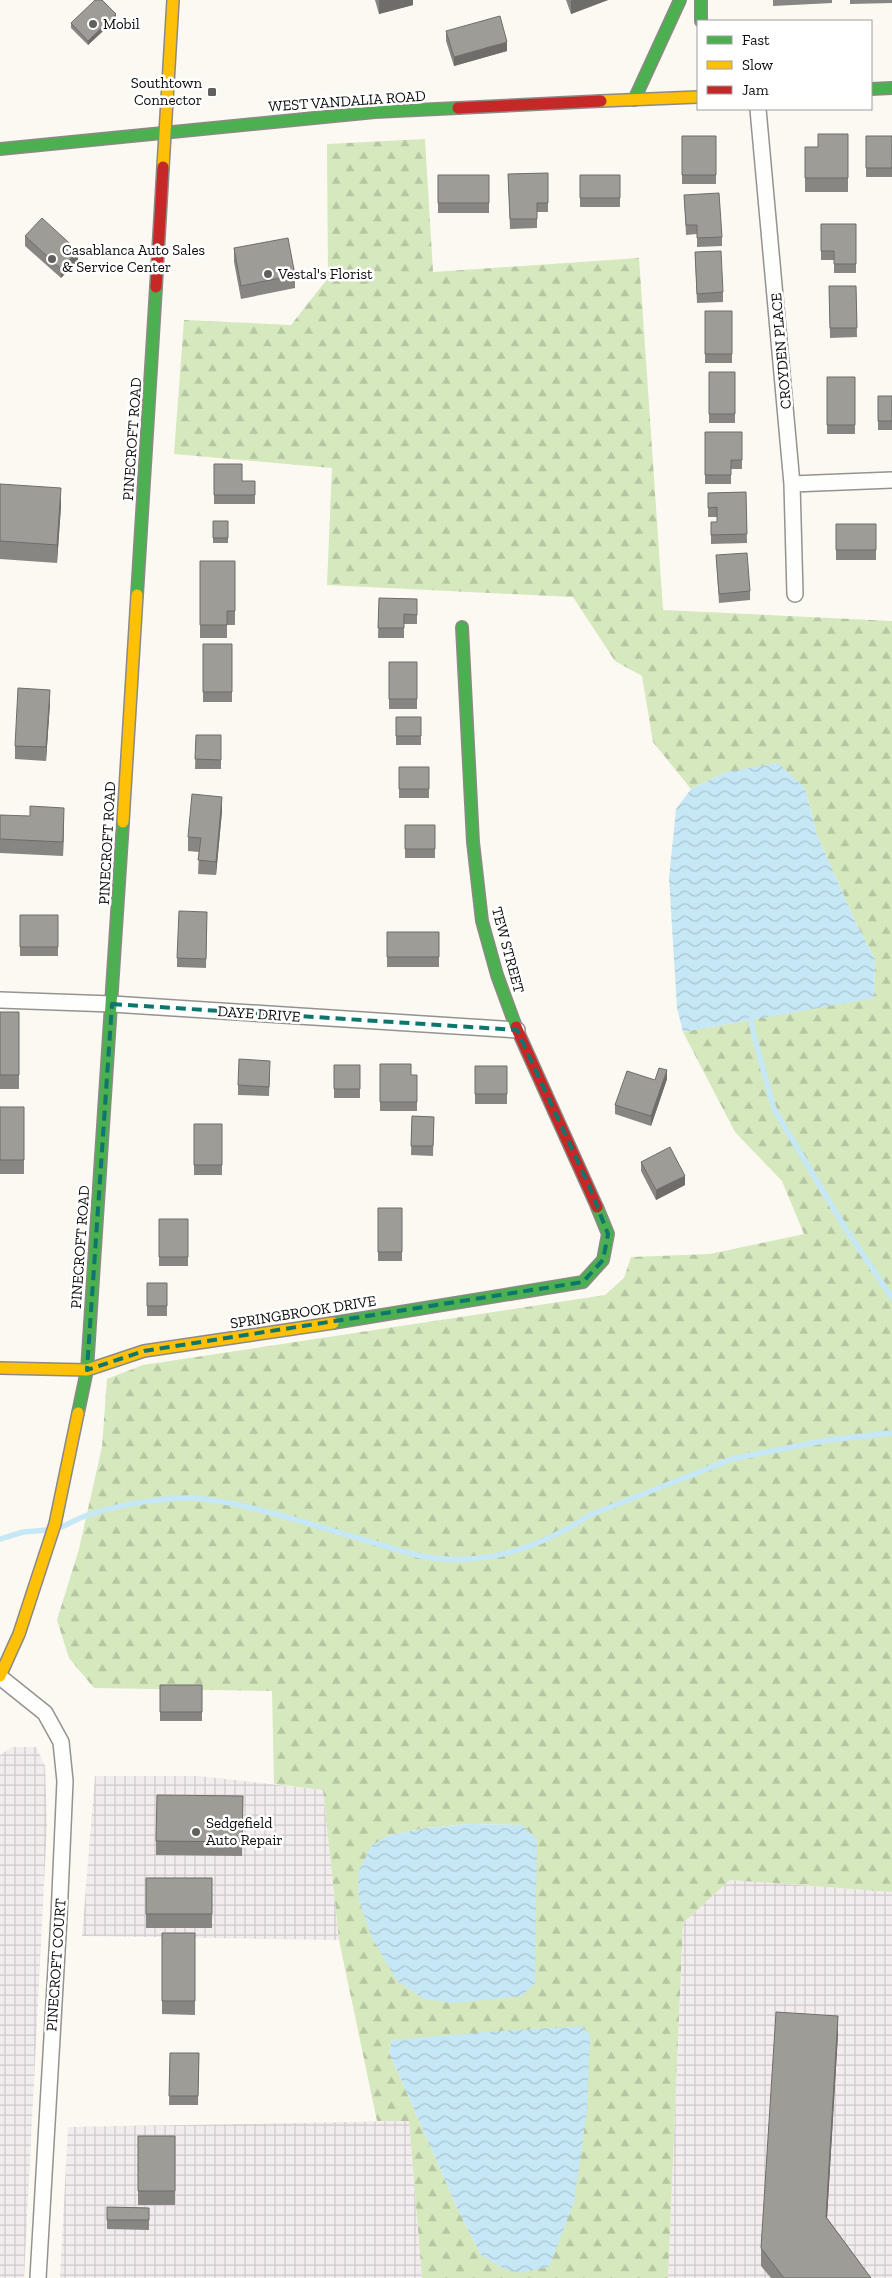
<svg xmlns="http://www.w3.org/2000/svg" width="892" height="2278" viewBox="0 0 892 2278" font-family="'Zilla Slab',serif">
<style>
.industrial{fill:url(#industrial-grid)}
.forest{fill:url(#forest-firs);fill-rule:evenodd}
.water{fill:url(#water-waves)}
.lines{fill:none;stroke-linecap:round;stroke-linejoin:round}
.stream{stroke:#c6e7f5;stroke-width:5.5}
.street-casing{stroke:#949390;stroke-width:18}
.fast-casing{stroke:#8b8a86;stroke-width:14}
.slow-casing{stroke:#8b8a86;stroke-width:14}
.jam-casing{stroke:#8b8a86;stroke-width:14}
.street{stroke:#fefefd;stroke-width:15}
.fast{stroke:#4caf50;stroke-width:11}
.slow{stroke:#ffc107;stroke-width:11}
.jam{stroke:#c62828;stroke-width:11}
.wall{fill:#888682}
.shaded-wall{fill:#6f6d6a}
.building{fill:#9e9c97;stroke:#6f6d6a}
.marked{fill:none;stroke:#0f766e;stroke-width:4;stroke-dasharray:10 6;stroke-linejoin:round}
.poi-dot{fill:#60605d;stroke:#fff;stroke-width:2}
.labels{text-anchor:middle;dominant-baseline:central;stroke-width:5;stroke-linejoin:round;paint-order:stroke}
.poi-label{font-size:15px;fill:#0d0d0d;stroke:#fff;text-anchor:start}
.street-label{font-size:15px;fill:#0d0d0d;stroke:#fff}
</style>
<defs>
<pattern id="industrial-grid" width="8" height="8" patternUnits="userSpaceOnUse" patternTransform="scale(1.25)"><rect width="8" height="8" fill="#f2ecee"/><path d="M0 4h8M4 0v8" fill="none" stroke="#cec9cb"/></pattern>
<pattern id="forest-firs" width="22" height="20" patternUnits="userSpaceOnUse" patternTransform="scale(1.25)"><rect width="22" height="20" fill="#d6e8be"/><path d="M5 1l3.5 6h-7zM16 11l3.5 6h-7z" fill="#b6c6a2"/></pattern>
<pattern id="water-waves" width="16" height="10" patternUnits="userSpaceOnUse" patternTransform="scale(1.25)"><rect width="16" height="10" fill="#c6e7f5"/><path d="M0 5q4-4 8 0t8 0" fill="none" stroke="#a9c5d1"/></pattern>
</defs>
<rect width="100%" height="100%" fill="#fbf9f1"/>
<path class="industrial" d="M12 1747H36L45 1766 47 1825 24 2278H0V1755Z
M95 1776H199L323 1790 339 1940 82 1936Z
M730 1880 892 1892V2278H668L683 1923Z
M409 2121 422 2278H60L68 2127Z"/>
<path class="forest" d="M425 139 433 272 639 258 663 610 892 621V1892L730 1880 683 1923 668 2278H422L409 2121H377L339 1940 323 1790 274 1784 272 1691 94 1688 69 1658 57 1620 79 1549 102 1447 107 1379 143 1365 605 1295 624 1278 631 1257 710 1254 804 1234 782 1181 735 1132 683 1032 874 997 875 959 856 923 817 835 805 788 726 772 691 789 653 742 642 676 615 661 573 597 327 585 332 468 174 454 184 320 291 325 328 278 327 144ZM468 1824 522 1825 387 1836 426 1828ZM392 2040 481 2255 458 2210 389 2052Z"/>
<path class="water" d="M778 763 805 788 817 835 856 923 875 959 874 998 683 1032 677 1008 669 878 676 809 691 789 726 772Z
M468 1824 522 1825 537 1839 535 1983 522 1996 453 2003 424 1999 397 1981 371 1936 359 1900 358 1873 371 1846 387 1836 426 1828Z
M582 2026 590 2035 587 2111 574 2202 549 2267 520 2273 504 2269 481 2255 458 2210 389 2052 392 2040 499 2031Z"/>
<g class="lines">
<path class="stream" d="M752 1014 751 1020 754 1036 774 1109 844 1226 892 1298
M61 1527C69 1524 77 1519 85 1516 116 1505 171 1495 204 1499 260 1506 314 1526 368 1541 390 1547 412 1556 434 1558 492 1565 543 1546 590 1515L732 1459 828 1440 892 1433
M0 1539 23 1532 47 1530"/>
<g class="street-casing">
<path id="street" d="M758 109 792 484 795 594
M792 484 892 480
M0 1000 112 1004 517 1030
M0 1677 45 1713 61 1742 65 1781 59 1917 38 2278"/>
</g>
<g class="fast-casing">
<path id="fast" d="M701 0V21
M871 89 892 88
M634 100 680 0
M0 149 375 112 458 108
M137 595 156 287
M462 627 473 842 482 921 497 975 516 1027
M333 1323 583 1282 603 1260 608 1234 597 1207
M78 1413 87 1370 123 822"/>
</g>
<g class="slow-casing">
<path id="slow" d="M601 101 698 97
M163 167 173 0
M123 822 137 595
M0 1368 87 1370 144 1351 333 1323
M0 1676 19 1634 55 1524 78 1413"/>
</g>
<g class="jam-casing">
<path id="jam" d="M458 108 601 101
M156 287 163 167
M516 1027 597 1207"/>
</g>
<use href="#street" class="street"/>
<use href="#fast" class="fast"/>
<use href="#slow" class="slow"/>
<use href="#jam" class="jam"/>
</g>
<path class="wall" d="M375 0H413V5L379 14Z
M566 0H608L571 14Z
M773 0H832V3L773 6Z
M850 0H892V3L850 4Z
M116 19 88 45 71 28V23Z
M446 31 507 51 454 66 446 41Z
M848 134V192H805V147H818Z
M682 136H716V184H682Z
M866 136H892V177H866Z
M548 173V212H537V228L510 229 508 174Z
M438 175H489V213H438Z
M580 175H620V207H580Z
M684 195 722 237V246L697 247V234L686 235Z
M821 224H856V273H834V260H821Z
M25 236 78 260 61 278 25 246Z
M234 248 295 275V288L241 299 234 262Z
M695 252 723 292V302L697 303Z
M829 286H856L857 337 830 338Z
M705 311H732V363H705Z
M709 372H735V423H709Z
M827 377H855V434H827Z
M878 396H892V430H878Z
M705 432H742V469H731V484H705Z
M214 464 242 481H255V504H214Z
M0 484 61 506 57 563 0 559Z
M746 492 747 543 711 544V522H717V517H708V493Z
M213 521H228V543H213Z
M836 524H876V560H836Z
M716 555 750 591V600L719 603Z
M200 561H235V625H227V638H200Z
M379 598 417 599V624H404V638H378Z
M203 644H232V702H203Z
M389 662H417V709H389Z
M50 703 46 761 15 759V746Z
M396 717H421V745H396Z
M196 735H221V769H195Z
M399 767H429V798H399Z
M222 811 216 875 198 874 199 852 188 851V837Z
M0 815 64 821 63 856 0 853Z
M405 825H435V858H405Z
M20 915H58V956H20Z
M207 922 206 968 177 967V958Z
M387 932H439V967H387Z
M0 1012H19V1089H0Z
M380 1064 411 1075H417V1111H380Z
M334 1065H360V1098H334Z
M475 1066H507V1104H475Z
M270 1070 269 1096 238 1095V1085Z
M667 1079 651 1126 615 1114V1105L655 1080Z
M0 1107H24V1174H0Z
M412 1116 434 1117 433 1156 411 1155Z
M194 1124H222V1175H194Z
M641 1162 685 1185 656 1200 641 1171Z
M378 1208H402V1261H378Z
M159 1219H188V1266H159Z
M147 1283H167V1316H147Z
M160 1685H202V1721H160Z
M243 1796 242 1856 156 1855V1841Z
M146 1878H212V1928H146Z
M195 1933V2015L162 2014V2001Z
M838 2034 827 2218 871 2278H771L761 2266V2248Z
M170 2053H199L198 2105H169Z
M138 2136H175V2205H138Z
M107 2207 149 2208V2230L107 2229Z"/>
<path class="shaded-wall" d="M379 0H413V5L379 14Z
M571 0H608L571 14Z
M116 14V19L88 45V41Z
M507 42V51L454 66V57Z
M78 251V260L61 278V269Z
M61 488V506L57 563V545Z
M50 690V703L46 761V747Z
M222 797V811L216 875V862Z
M64 808V821L63 856V842Z
M667 1070V1079L651 1126V1116Z
M685 1176V1185L656 1200V1190Z
M838 2016V2034L826 2235V2217Z"/>
<path class="building" d="M95 0H102L116 14 88 41 71 23Z
M500 16 507 42 454 57 446 31Z
M818 134H848V178H805V147H818Z
M682 136H716V175H682Z
M866 136H892V168H866Z
M548 173V203H537V219H510L508 174Z
M438 175H489V203H438Z
M580 175H620V198H580Z
M719 193 722 237 697 238V225H686L684 195Z
M42 218 78 251 61 269 25 236Z
M821 224H856V264H834V251H821Z
M288 238 295 275 241 286 234 248Z
M721 251 723 292 697 294 695 252Z
M829 286H856L857 328H830Z
M705 311H732V354H705Z
M709 372H735V414H709Z
M827 377H855V425H827Z
M878 396H892V421H878Z
M705 432H742V460H731V475H705Z
M214 464H242V481H255V495H214Z
M0 484 61 488 57 545 0 541Z
M746 492 747 534 711 535V522H717V507L708 508V493Z
M213 521H228V538H213Z
M836 524H876V550H836Z
M747 553 750 591 719 594 716 555Z
M200 561H235V611H227V625H200Z
M379 598 417 599V615L404 614V628H378Z
M203 644H232V692H203Z
M389 662H417V699H389Z
M18 688 50 690 46 747 15 746Z
M396 717H421V736H396Z
M196 735H221V760L195 759Z
M399 767H429V789H399Z
M192 794 222 797 216 862 198 860 201 838 188 837Z
M30 806 64 808 63 842 0 839V815L30 816Z
M405 825H435V849H405Z
M179 911 207 912 206 959 177 958Z
M20 915H58V947H20Z
M387 932H439V957H387Z
M0 1012H19V1075H0Z
M239 1059 270 1061 269 1087 238 1085Z
M380 1064H411V1075H417V1102H380Z
M334 1065H360V1089H334Z
M475 1066H507V1094H475Z
M659 1068 667 1070 651 1116 615 1105 627 1071 655 1080Z
M0 1107H24V1160H0Z
M412 1116 434 1117 433 1146H411Z
M194 1124H222V1165H194Z
M670 1147 685 1176 656 1190 641 1162Z
M378 1208H402V1252H378Z
M159 1219H188V1257H159Z
M147 1283H167V1306H147Z
M160 1685H202V1712H160Z
M157 1795 243 1796 242 1842 156 1841Z
M146 1878H212V1914H146Z
M162 1933H195V2001H162Z
M776 2012 838 2016 826 2217 871 2278H784L761 2248Z
M170 2053H199L198 2096H169Z
M138 2136H175V2191H138Z
M107 2207 149 2208V2220H107Z"/>
<path class="marked" d="M112 1004 517 1030 590 1188 608 1234 603 1260 583 1282 144 1351 87 1370Z"/>
<g class="poi-dot">
<circle cx="93" cy="24" r="5"/>
<rect x="207" y="87" width="10" height="10" rx="2.5"/>
<circle cx="52" cy="259" r="5"/>
<circle cx="268" cy="274" r="5"/>
<circle cx="196" cy="1832" r="5"/>
</g>
<g class="labels">
<g class="poi-label">
<text x="103" y="24">Mobil</text>
<text x="202" y="83" text-anchor="end">Southtown<tspan x="202" dy="17">Connector</tspan></text>
<text x="62" y="250">Casablanca Auto Sales<tspan x="62" dy="17">&amp; Service Center</tspan></text>
<text x="278" y="274">Vestal's Florist</text>
<text x="206" y="1823">Sedgefield<tspan x="206" dy="17">Auto Repair</tspan></text>
</g>
<g class="street-label">
<text transform="translate(347 101) rotate(-4)">WEST VANDALIA ROAD</text>
<text transform="translate(781 351) rotate(-95)">CROYDEN PLACE</text>
<text transform="translate(132 439) rotate(-86)">PINECROFT ROAD</text>
<text transform="translate(107 843) rotate(-87)">PINECROFT ROAD</text>
<text transform="translate(508 950) rotate(75)">TEW STREET</text>
<text transform="translate(259 1014) rotate(4)">DAYE DRIVE</text>
<text transform="translate(80 1247) rotate(-86)">PINECROFT ROAD</text>
<text transform="translate(303 1312) rotate(-9)">SPRINGBROOK DRIVE</text>
<text transform="translate(56 1965) rotate(-86)">PINECROFT COURT</text>
</g>
</g>
<rect x="697" y="20" width="175" height="90" fill="#ffffff" stroke="#9e9e9e"/>
<rect x="707" y="36" width="25" height="8" fill="#4caf50" stroke="#9e9e9e"/>
<text x="742" y="45" font-size="15" fill="#0d0d0d">Fast</text>
<rect x="707" y="61" width="25" height="8" fill="#ffc107" stroke="#9e9e9e"/>
<text x="742" y="70" font-size="15" fill="#0d0d0d">Slow</text>
<rect x="707" y="86" width="25" height="8" fill="#c62828" stroke="#9e9e9e"/>
<text x="742" y="95" font-size="15" fill="#0d0d0d">Jam</text>
</svg>
